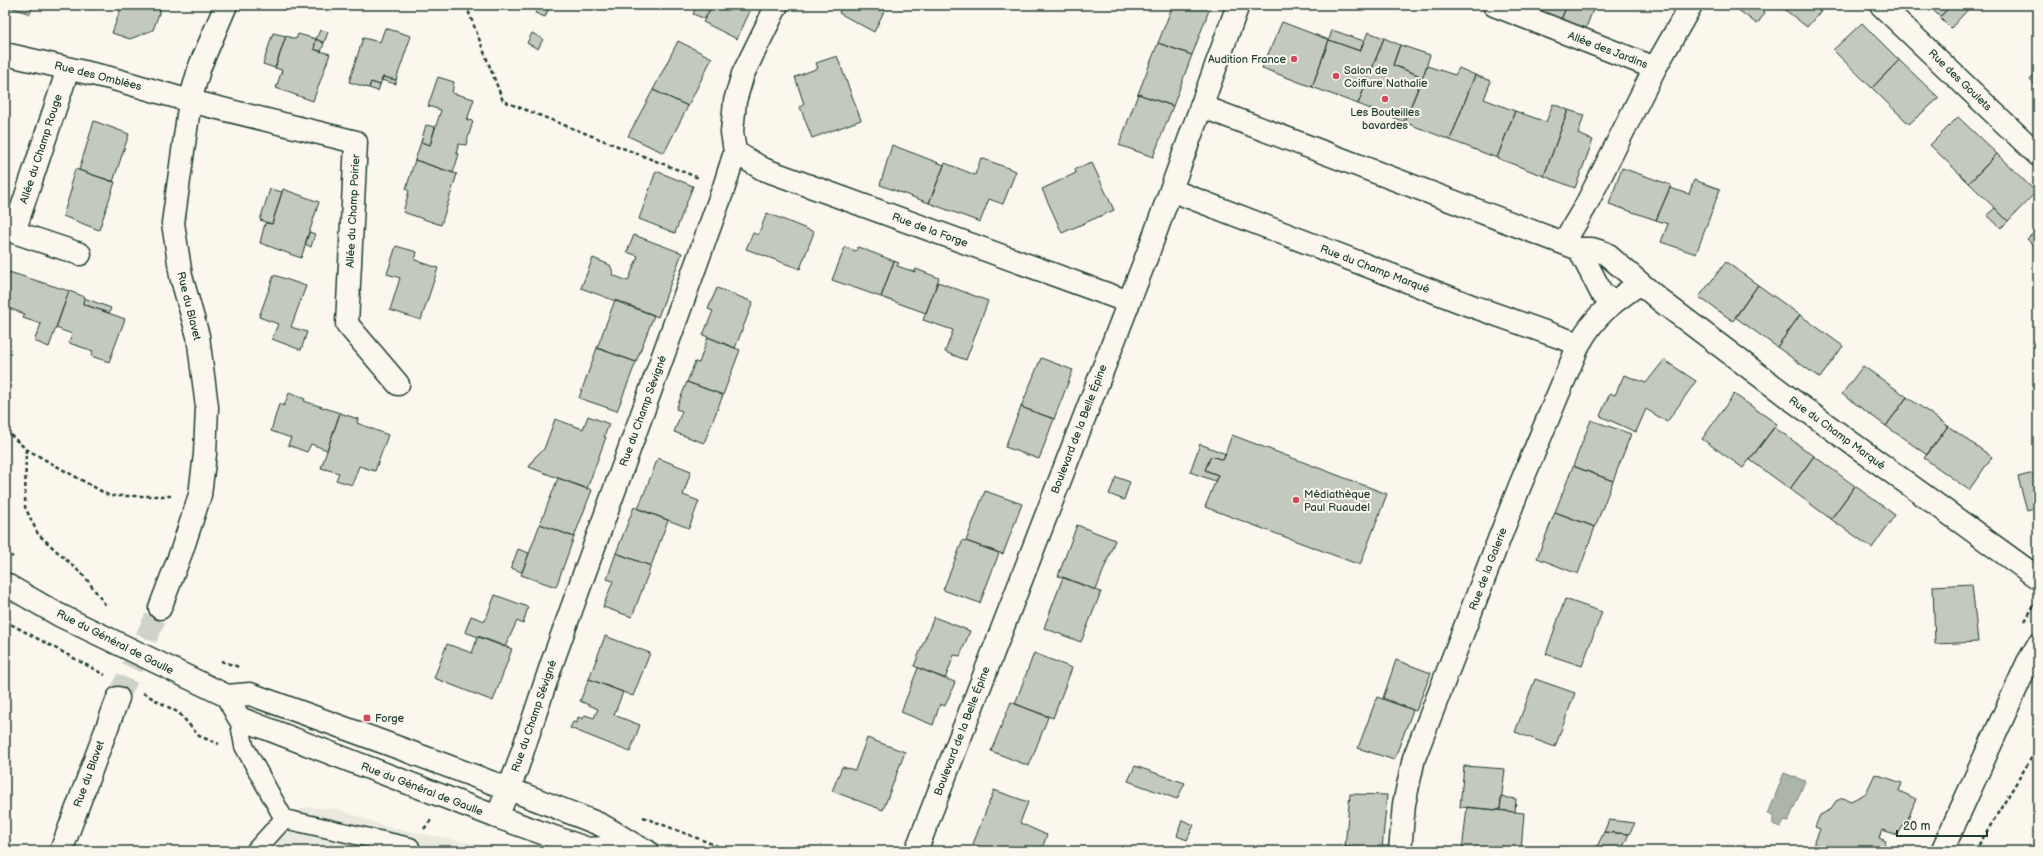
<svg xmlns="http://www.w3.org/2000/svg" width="2043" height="856" viewBox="0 0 2043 856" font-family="'Balsamiq Sans',sans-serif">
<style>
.built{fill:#eae9de}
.water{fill:#adb4aa;stroke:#74847b}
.building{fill:#c4c9be;stroke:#1f3d34}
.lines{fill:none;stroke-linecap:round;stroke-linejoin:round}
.minor-tunnel{stroke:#cfd2c7;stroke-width:22;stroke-dasharray:22 11;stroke-linecap:butt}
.service-casing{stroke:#1f3d34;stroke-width:21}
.minor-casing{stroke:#1f3d34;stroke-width:25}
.tertiary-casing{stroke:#1f3d34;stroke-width:25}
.secondary-casing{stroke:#1f3d34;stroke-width:25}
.path{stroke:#1f3d34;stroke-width:2.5;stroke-dasharray:4 3;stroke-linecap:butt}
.service{stroke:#fbf7ec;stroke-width:18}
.minor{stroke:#fbf7ec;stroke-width:22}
.tertiary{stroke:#fbf7ec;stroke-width:22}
.secondary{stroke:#fbf7ec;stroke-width:22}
.poi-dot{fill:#d1495b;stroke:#fbf7ec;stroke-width:1.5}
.labels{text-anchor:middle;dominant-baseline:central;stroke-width:4;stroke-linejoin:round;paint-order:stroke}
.street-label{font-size:11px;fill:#1f3d34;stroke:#fbf7ec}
.poi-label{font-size:11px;fill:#1f3d34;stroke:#fbf7ec;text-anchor:start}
</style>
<rect width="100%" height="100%" fill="#fbf7ec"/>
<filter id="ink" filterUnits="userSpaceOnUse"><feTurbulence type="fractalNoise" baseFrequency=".025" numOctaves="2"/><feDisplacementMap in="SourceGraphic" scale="8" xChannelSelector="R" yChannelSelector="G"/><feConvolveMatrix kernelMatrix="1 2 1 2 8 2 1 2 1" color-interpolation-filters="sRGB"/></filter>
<g filter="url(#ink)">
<path class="built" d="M305 807 338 809 384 826 510 851H255L284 819Z"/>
<path class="water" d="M1784 773 1805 781 1788 822 1785 821 1780 827 1773 824V816L1768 814Z"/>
<path class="building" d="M5 5H33L30 14Z
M122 5H162L153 30 130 39 112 33Z
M540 5H546L549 8 545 17 535 13Z
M697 5H712L705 19 693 14Z
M712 5H753L737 39 703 22Z
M843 5H887L874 32 839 13Z
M1173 5H1211L1192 55 1158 43Z
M1516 5H1538L1535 12Z
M1538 5H1567L1560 22 1535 12Z
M1567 5H1595L1585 30 1560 22Z
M1739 5H1756L1765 13 1757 24 1737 9Z
M1779 5H1826L1807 27Z
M1930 5H1951L1940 17 1929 6Z
M1951 5H1972L1951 28 1940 17Z
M1282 22 1329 40 1312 87 1262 68Z
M1862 23 1899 60 1872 88 1833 50Z
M385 28 411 36 396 80 383 77 380 85 371 82 369 88 349 82 363 38 380 42Z
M320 30 328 32 324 43 316 39Z
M1332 30 1364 41 1360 51 1329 40Z
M1368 32 1384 38 1358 104 1312 87 1329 40 1360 51Z
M273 33 286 36 275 68 263 64Z
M532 33 543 39 538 49 527 43Z
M298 34 316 39 314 49 330 54 313 101 276 88 282 70 275 68 286 36 296 39Z
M1384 38 1400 45 1393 65 1423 77 1404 122 1358 104Z
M316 39 324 43 321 52 314 49Z
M678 41 712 58 688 106 653 90Z
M1158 43 1192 55 1173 106 1138 94Z
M1400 45 1430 55 1423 77 1393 65Z
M837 56 861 120 812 138 800 107 804 104 795 77 818 68 816 63Z
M1899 60 1939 98 1909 124 1872 88Z
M1427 66 1455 75 1459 68 1475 75 1450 140 1404 122Z
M2038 71V88L2030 80Z
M1475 75 1491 81 1484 99 1515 111 1497 158 1450 140Z
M383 77 396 80V84L381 80Z
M438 77 454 82 452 93 474 99 467 120 473 121 466 145 459 144 456 153 459 154 453 173 415 160 421 142 430 145 441 110 428 106Z
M371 82 380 85 378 91 369 88Z
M653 90 688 106 664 153 628 136Z
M1138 94 1173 106 1153 157 1119 145Z
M1553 104 1568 110 1544 176 1497 158 1515 111 1546 122Z
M1568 110 1584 115 1578 134 1593 140 1575 188 1544 176Z
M1958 117 1997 154 1969 183 1930 145Z
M94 121 129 134 113 182 79 170Z
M426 125 435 127 430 145 421 142Z
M892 145 944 165 929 203 880 185Z
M1997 154 2036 192 2008 221 1969 183Z
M981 158 1016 171 1003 204 989 199 980 222 929 203 945 163 975 175Z
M415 160 457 174 441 225 403 212 409 191 406 189Z
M1092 163 1114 210 1062 233 1042 189 1076 173 1075 169Z
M1622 168 1671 185 1656 220 1609 204Z
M75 169 115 182 99 230 63 216 72 187 70 186Z
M656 171 693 186 675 233 639 219Z
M1694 180 1720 189 1696 254 1661 242 1668 224 1656 220 1670 188 1689 194Z
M270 189 282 192 272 224 260 220Z
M283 189 319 202 301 258 260 243 265 223 272 224Z
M1995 208 2008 221 2001 228 1987 215Z
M767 213 814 232 800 269 746 249 753 233 758 235Z
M2038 229V250L2027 239Z
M309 232 315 234 311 247 305 244Z
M634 235 682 253 658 317 581 288 593 258 610 265 613 272 612 275 628 281 638 256 627 252Z
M396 246 417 252 415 260 438 268 421 320 390 310 400 278 387 274Z
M845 247 856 251 858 247 894 261 881 297 832 280Z
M894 261 899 263 897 266 915 272 916 269 939 278 926 313 881 297Z
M1726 262 1758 285 1733 321 1699 297Z
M9 272 69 291 49 347 34 341 41 324 23 318 25 314 5 307V283Z
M274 275 306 286 291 327 307 332 301 350 272 339 278 324 259 317Z
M938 282 988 301 966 360 945 352 953 330 923 320Z
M1758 285 1800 315 1777 347 1735 317Z
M717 288 753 302 735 348 703 335 713 311 708 309Z
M69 291 85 297 83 304 125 319 109 362 91 356 93 351 69 343 72 334 56 328Z
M84 298 111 308 109 313 83 304Z
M615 300 654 315 636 362 597 348Z
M1800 315 1843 346 1820 378 1777 347Z
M708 337 740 350 723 395 687 382 695 362 699 363Z
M597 348 636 362 617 411 579 398Z
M1041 358 1073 370 1054 419 1021 407Z
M1664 360 1696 381 1667 422 1646 409 1636 432 1600 416 1610 393 1615 395 1624 375 1646 383Z
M1863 366 1907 397 1886 426 1842 394Z
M687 382 723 395 704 443 674 432 682 411 676 409Z
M289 393 305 399 304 401 340 413 327 450 311 444 307 452 288 445 291 438 271 431 279 404 284 406Z
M1734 394 1777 424 1743 468 1702 439Z
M1907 397 1948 426 1927 455 1886 426Z
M1021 407 1054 419 1039 459 1005 447Z
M340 413 358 419 357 423 388 435 375 471 359 466 352 485 336 480 339 473 321 468Z
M588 416 609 424 604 437H606L587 489 529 467 535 457 544 449 555 419 583 429Z
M1591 420 1631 434 1613 481 1573 466Z
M1948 426 1992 457 1969 490 1924 458Z
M1774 427 1814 456 1790 489 1750 460Z
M1232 435 1387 494 1360 565 1205 507 1218 475 1205 470 1211 456 1223 460Z
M1200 444 1226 454 1223 460 1211 456 1205 470 1218 475 1215 481 1190 472Z
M1814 456 1855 486 1831 519 1790 489Z
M658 458 691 471 683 495 699 501 689 528 638 509Z
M1573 466 1613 481 1595 527 1555 512Z
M2038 472V507L2027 510 2018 477Z
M1116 477 1130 482 1124 500 1109 494Z
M558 478 592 490 574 537 540 524Z
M1855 486 1895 515 1872 548 1831 519Z
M985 491 1022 504 1003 554 966 541Z
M634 507 668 520 651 566 616 553Z
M1555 512 1595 527 1578 574 1537 558Z
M540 524 574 537 556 587 521 575Z
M1077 525 1115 540 1096 590 1058 576Z
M963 540 999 553 980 603 943 590Z
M518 549 529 553 522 572 511 568Z
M616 553 651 566 632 617 603 607 613 581 607 579Z
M1063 577 1101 592 1081 642 1044 628Z
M1972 584 1978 642 1935 644 1933 586Z
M495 595 528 607 523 624 517 621 505 647 465 632 471 616 485 621Z
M1565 599 1602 612 1582 666 1546 654Z
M934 617 970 631 960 656 954 655 945 679 914 666Z
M478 636 512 649 493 701 434 678 447 644 472 653Z
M605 636 650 653 633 696 589 679Z
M1034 653 1072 668 1053 718 1015 704Z
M1396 660 1431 673 1416 711 1383 698Z
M918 668 955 682 945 706 940 704 933 725 901 712Z
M589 679 623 692 614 715 640 725 630 752 570 728 573 722 577 723 578 717 583 719 585 715 594 718 598 709 580 701Z
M1535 679 1575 693 1555 747 1515 732Z
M1377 697 1413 710 1394 760 1358 748Z
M1011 702 1048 717 1029 766 991 751Z
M867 738 905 752 883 810 832 791 842 767 855 770Z
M1135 766 1185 783 1177 799 1128 781Z
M1464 766 1505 769 1500 810 1460 807Z
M1875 774 1902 783 1899 791 1916 799 1907 821 1906 820 1898 835 1882 830 1879 838 1886 841 1882 851H1832L1814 844 1820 829 1815 827 1820 815 1830 810 1836 801 1843 798 1851 801 1866 793Z
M994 790 1028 802 1020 823 1047 835 1041 851H990L973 844Z
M1350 794 1387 795 1382 849 1345 847Z
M1501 797 1516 799 1515 812 1500 810Z
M1467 807 1524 813 1521 851H1462Z
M1182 820 1194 825 1187 840 1177 836Z
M1609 820 1635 823 1629 834 1604 832Z
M1604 832 1629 834 1621 851H1595Z
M1348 847 1382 849 1386 850 1348 851Z"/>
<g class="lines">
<path class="minor-tunnel" d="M118 698 160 608"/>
<g class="service-casing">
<path id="service" d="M239 718 244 746 284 819
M255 851 284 819 410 847"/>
</g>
<g class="minor-casing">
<path id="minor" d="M1494 5 1655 68 1691 5
M1881 5 2038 155
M5 54 110 78 190 101 356 142 347 324 398 384
M68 69 14 232 80 254
M1201 106 1579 249H1592L1605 253 1661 301 1788 397 2038 578
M735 152 763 169 1129 302
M1171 190 1469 305 1579 344
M1564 242 1585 207 1655 68
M1579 249 1601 292 1613 303
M160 608 182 550 200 495 205 454 207 407 198 336 181 276 173 223 190 101 200 66 226 5
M497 817 517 768 552 663 724 187 735 152 732 132 735 101 743 74 777 5
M61 851 118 698
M1400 851 1404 804 1414 758 1519 488 1579 344C1596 314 1612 303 1639 284"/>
</g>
<g class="tertiary-casing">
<path id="tertiary" d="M916 851 1148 253 1238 5
M1942 851 2028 662 2038 645"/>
</g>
<g class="secondary-casing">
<path id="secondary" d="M5 584 59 615 227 696 250 694C365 735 480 777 594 822 613 829 628 844 647 851
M227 696 239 718 497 817 588 849 634 846"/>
</g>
<path class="path" d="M466 5 503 101 699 178
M5 430 26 449 110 496H171
M26 449 25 507 38 534 85 577 107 607
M5 552 13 557
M5 621 105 675
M2025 621 2034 605
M221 661 239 667
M143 693 179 713 199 736 219 744
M643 817 720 847 724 851
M424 829 431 820
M1975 851 2038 747"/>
<use href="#service" class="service"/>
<use href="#minor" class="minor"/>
<use href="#tertiary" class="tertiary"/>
<use href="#secondary" class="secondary"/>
</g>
</g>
<g class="poi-dot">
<circle cx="1294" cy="59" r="4"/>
<circle cx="1336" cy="76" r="4"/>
<circle cx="1385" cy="99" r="4"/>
<circle cx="1296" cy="500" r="4"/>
<rect x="363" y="714" width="8" height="8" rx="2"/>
</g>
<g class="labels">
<g class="street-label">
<text transform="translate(1608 50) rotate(21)">Allée des Jardins</text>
<text transform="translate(98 76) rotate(14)">Rue des Omblées</text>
<text transform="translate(1960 80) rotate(44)">Rue des Goulets</text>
<text transform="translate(41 149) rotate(-72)">Allée du Champ Rouge</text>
<text transform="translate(353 211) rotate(-87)">Allée du Champ Poirier</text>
<text transform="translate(930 230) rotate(20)">Rue de la Forge</text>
<text transform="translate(1375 269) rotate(21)">Rue du Champ Marqué</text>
<text transform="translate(189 306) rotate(76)">Rue du Blavet</text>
<text transform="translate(643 411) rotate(-70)">Rue du Champ Sévigné</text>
<text transform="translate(1079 429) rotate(-69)">Boulevard de la Belle Épine</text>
<text transform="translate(1837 433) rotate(36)">Rue du Champ Marqué</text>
<text transform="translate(1488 569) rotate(-69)">Rue de la Galerie</text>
<text transform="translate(115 642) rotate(27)">Rue du Général de Gaulle</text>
<text transform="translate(534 716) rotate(-71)">Rue du Champ Sévigné</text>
<text transform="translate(962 731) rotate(-69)">Boulevard de la Belle Épine</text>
<text transform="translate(89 774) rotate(-70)">Rue du Blavet</text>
<text transform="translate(422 789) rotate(21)">Rue du Général de Gaulle</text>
</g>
<g class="poi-label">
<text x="1286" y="59" text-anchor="end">Audition France</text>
<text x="1344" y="70">Salon de<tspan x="1344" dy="13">Coiffure Nathalie</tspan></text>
<text x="1385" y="112" text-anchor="middle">Les Bouteilles<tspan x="1385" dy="13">bavardes</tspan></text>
<text x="1304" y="494">Médiathèque<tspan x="1304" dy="13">Paul Ruaudel</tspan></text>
<text x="375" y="718">Forge</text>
</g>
</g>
<rect width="2043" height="856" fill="none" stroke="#fbf7ec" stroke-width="20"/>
<rect x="10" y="10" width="2023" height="836" fill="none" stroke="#1f3d34" stroke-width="1.5" filter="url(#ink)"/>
<path d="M1897 830v6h90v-6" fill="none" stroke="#1f3d34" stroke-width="2"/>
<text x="1903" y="830" font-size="12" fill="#1f3d34" stroke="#fbf7ec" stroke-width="3" paint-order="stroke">20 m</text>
</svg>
